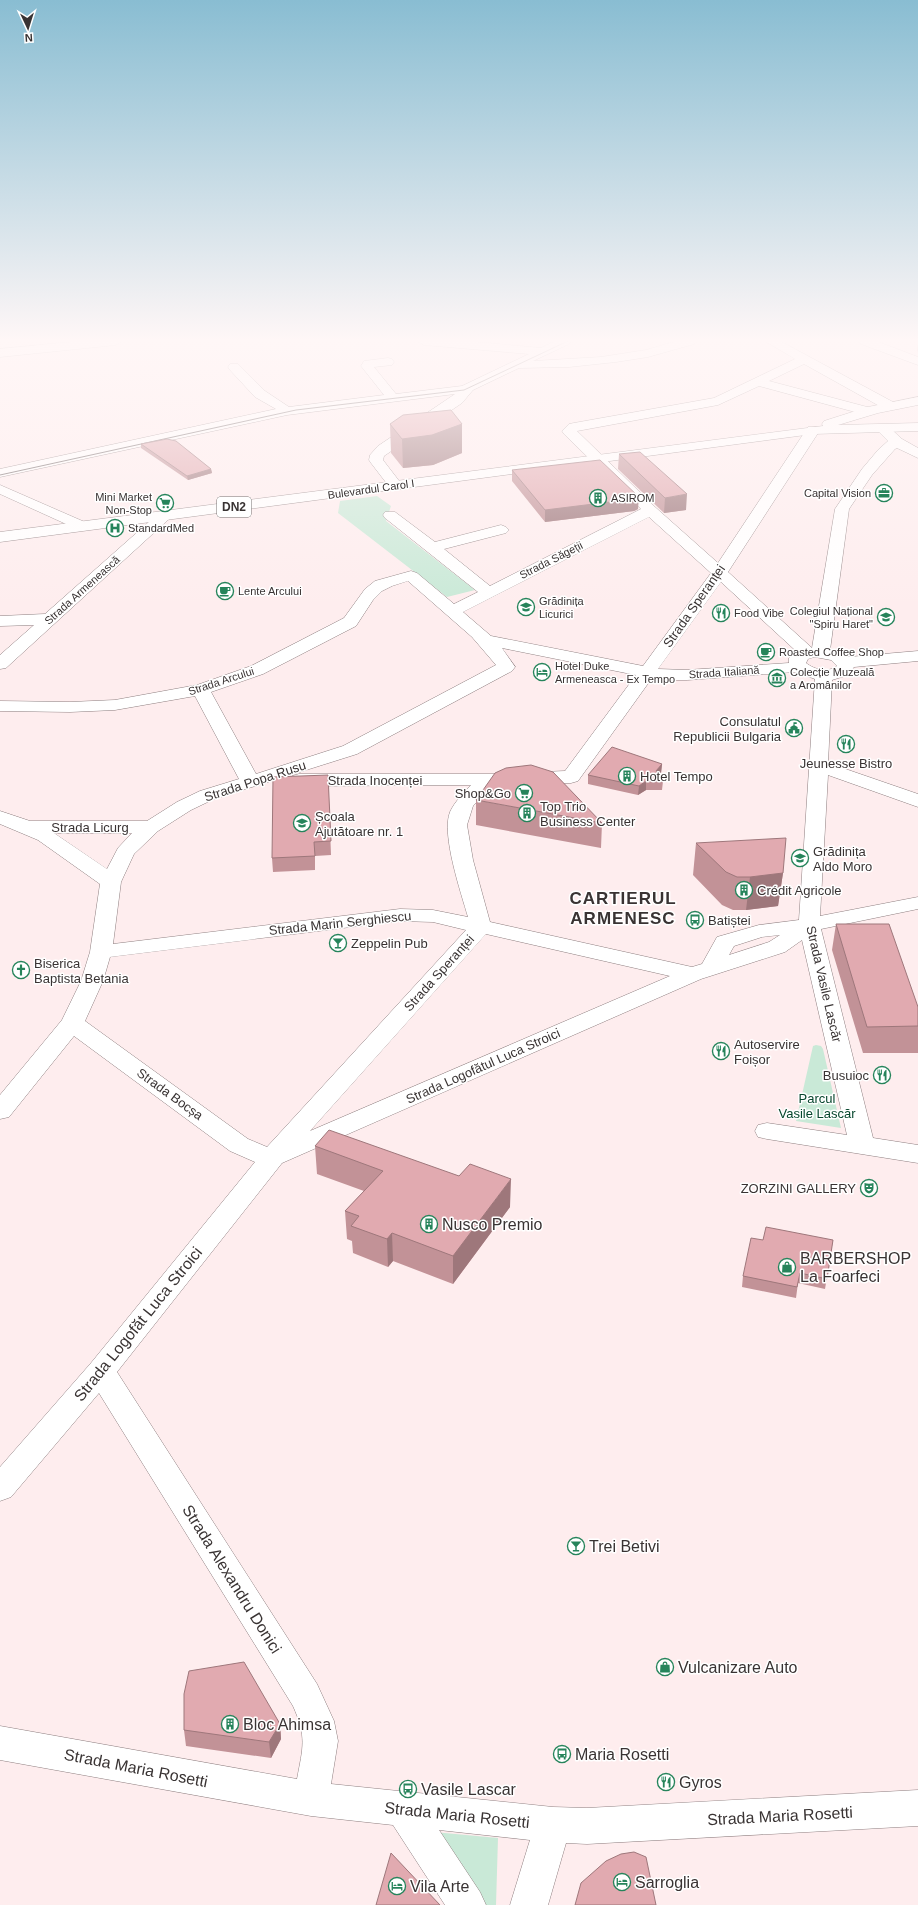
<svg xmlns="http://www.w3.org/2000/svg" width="918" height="1905" viewBox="0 0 918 1905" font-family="Arial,sans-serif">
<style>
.green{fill:#c9e9d7}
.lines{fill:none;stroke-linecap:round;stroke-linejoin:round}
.minor-casing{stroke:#8e7f80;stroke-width:1}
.major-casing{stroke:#8e7f80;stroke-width:1}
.minor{fill:#fff;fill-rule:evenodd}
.major{fill:#fff;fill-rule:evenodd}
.tram{stroke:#736a6a;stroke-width:1}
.wall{fill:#c29297}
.shaded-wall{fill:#9e777b}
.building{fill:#e1aab0;stroke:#9e777b}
.labels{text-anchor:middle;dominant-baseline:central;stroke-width:3;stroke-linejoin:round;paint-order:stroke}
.far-street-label{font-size:11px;fill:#393333;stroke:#fff}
.far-poi-label{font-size:11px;fill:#393333;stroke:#fff;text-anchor:start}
.shield{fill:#fff;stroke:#747070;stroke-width:1}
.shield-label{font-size:12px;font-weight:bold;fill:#393333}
.street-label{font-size:13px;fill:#393333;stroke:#fff}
.poi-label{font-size:13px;fill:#393333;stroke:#fff;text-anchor:start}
.park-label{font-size:13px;fill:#07472e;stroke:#fff}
.near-poi-label{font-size:16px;fill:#393333;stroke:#fff;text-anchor:start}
.near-street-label{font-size:16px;fill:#393333;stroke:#fff}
.district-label{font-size:17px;font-weight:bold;letter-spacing:1px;fill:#393333;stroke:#fff}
</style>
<rect width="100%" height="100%" fill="#feedee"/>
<path class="green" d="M377 496 391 506 386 521 475 590 447 597 338 513 340 501Z
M816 1045 821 1046 823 1049 841 1128 796 1121 813 1046Z
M434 1832 498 1838 496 1905H479Z"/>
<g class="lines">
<g class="minor-casing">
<path id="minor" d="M81 341H122L116 345 0 357V349Z
M418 341H466L541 348 555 341H571L569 344 533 361 601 357 646 350 677 341H696L694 344 648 357 616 362 569 367 519 368 473 390 462 403 384 456 383 460 403 486 401 489H391L371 463 369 460 370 455 378 446 455 394 287 415 0 477V469L276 409 255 397 230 370 228 367 230 364H238L265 391 289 407 384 395 361 366 364 361 388 358 392 359 394 362 392 365 374 367 396 394 462 386 529 354 424 345Z
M765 341H780L893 402 895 405 893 408H883L804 364 769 381 871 408 873 411 871 414 866 415 759 386 718 405 577 431 655 507 718 563 808 427H818L820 430 728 572 812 648 835 509 862 469 878 450 888 441 879 432 881 429H891L902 439 918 448V458L897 448 895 449 872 475 849 509 830 650 842 652 849 657 918 651V661L854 667 848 675 832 680 828 763 918 794V807L828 775 820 916 918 897V909L821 929 873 1138 918 1145V1163L767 1139 758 1137 755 1131 758 1125 767 1123 847 1135 802 940 785 952 701 979 282 1163 117 1372 317 1684 334 1721 338 1741 331 1784 553 1807 587 1808 918 1790V1826L587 1844 566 1843 548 1905H510L530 1840 439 1830 480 1892 486 1905H445L393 1825 311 1816 0 1760V1726L297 1779C303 1747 307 1737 293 1706L99 1393 11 1497 0 1501V1467L91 1363 255 1162 230 1151 74 1036 9 1117 0 1119V1095L62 1020 81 981 90 952 100 884 38 840 0 824V811L30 821H147L177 802 200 791 239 779 195 696 115 710 70 712 0 711V701L70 702 115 700 197 685 251 666 344 618 365 589 375 581 411 571 417 573 454 604 478 592 385 518 383 515 385 512H395L435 542 501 525 506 527 509 530 506 533 444 549 490 586 641 509 564 434 562 431 569 424 574 423 714 398 795 359ZM649 517 711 573 643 666 491 636 463 612ZM408 581 472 637 496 665 343 746 256 774 211 692 263 674 356 626 373 600 382 591 392 586ZM721 582 796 651 789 658V663L687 670 658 669ZM502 648 636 675 565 771 497 774H299L292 776 289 780 292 784 299 786 471 785C464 793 455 801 450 812 441 834 461 893 468 917L433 910 400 909 113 944 121 882 134 854 158 831 191 810 214 799 357 754 512 671 515 667ZM815 657 831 660 837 666C828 673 815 670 806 663L808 659ZM796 672 815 679 799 920 759 925 717 937 702 964 692 967 490 922 473 860 467 825 473 806 486 792 502 785 571 783 578 781 652 678 662 680H687ZM54 833H132L118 848 107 869ZM400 921 433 922 466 930 267 1147 248 1139 85 1021 103 981 110 957ZM486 934 670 976 310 1131ZM780 935 769 942 729 955 734 946 762 937Z
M859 341H876L918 357V365L861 344Z
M0 485 87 523 90 526 87 529H77L0 494Z
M164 512 169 513 171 516 169 519 6 668 0 669V655L34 625 0 626V616L45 614 159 513Z"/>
</g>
<g class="major-casing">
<path id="major" d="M918 397V405L878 413 838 425 918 423V431L813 434 0 542V532L823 426 822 424 824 421 868 407Z"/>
</g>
<use href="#minor" class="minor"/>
<use href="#major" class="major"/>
<path class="tram" d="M0 475 296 410 464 390 568 341"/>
</g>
<path class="wall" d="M918 342V353L917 350Z
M390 424H462V453L433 465 403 468 391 453Z
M141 444 211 469 212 473 188 480 141 448Z
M619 454 686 510 664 513 618 469Z
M512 470 638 509 634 511 545 522 512 481Z
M662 764 661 773 659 775 663 781 662 790H646L638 795 588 784V775Z
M328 775 331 855 315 856V870L273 872 272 858Z
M476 800 602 823 601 848 476 825Z
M696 843 783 873 778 906 746 910H733L722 905 693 875Z
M836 924 918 1007V1053H863L832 950Z
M315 1146 510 1207 453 1284 393 1261 388 1267 353 1253 352 1241 347 1239 345 1211 364 1191 317 1174Z
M763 1240H833L825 1289 798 1283 796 1298 742 1287 743 1276Z
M280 1724 281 1739 271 1758 186 1746 184 1730Z"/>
<path class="shaded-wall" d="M462 424V453L433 465 403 468 402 439Z
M211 469 212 473 188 480 187 476Z
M687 494 686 510 664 513 665 498Z
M639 497 638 509 634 511 545 522V510Z
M662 764 661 773 655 780 656 771Z
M646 781V790L638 795 639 786Z
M783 873 778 906 746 910 750 877Z
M511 1179 510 1207 453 1284V1256Z
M392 1233 393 1261 388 1267 387 1239Z
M280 1724 281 1739 271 1758 269 1742Z"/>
<path class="building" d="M451 410 462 424 432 435 402 439 390 424 403 415Z
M167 439 176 441 211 469 187 476 141 444Z
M640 452 687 494 665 498 619 454Z
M600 460 639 497 634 499 545 510 512 470Z
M612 747 662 764 656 771 663 781H646L639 786 588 775Z
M531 765 553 772 602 823 476 800 495 773 506 768Z
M328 775 331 841 314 842 315 856 272 858 273 777Z
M786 838 783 873 750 877H737L726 872 696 843Z
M836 924H889L918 1007V1026L867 1027Z
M329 1130 459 1176 470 1164 511 1179 453 1256 392 1233 387 1239 351 1226 359 1216 345 1211 383 1171 315 1146Z
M766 1227 833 1240 827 1279 800 1273 797 1287 743 1276 751 1238 763 1240Z
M244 1662 280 1724 269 1742 184 1730V1694L189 1671Z
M634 1852 646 1857 656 1905H575L581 1883 606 1861 621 1854Z
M391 1853 440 1905H376Z"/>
<linearGradient id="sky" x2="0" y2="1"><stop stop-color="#89bdd2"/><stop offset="0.56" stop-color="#fff7f7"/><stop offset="1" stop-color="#fff7f7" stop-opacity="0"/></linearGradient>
<rect width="918" height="608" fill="url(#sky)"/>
<defs>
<g id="office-ring" transform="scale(0.9)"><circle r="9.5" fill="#fff" stroke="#26845b" stroke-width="1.5"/><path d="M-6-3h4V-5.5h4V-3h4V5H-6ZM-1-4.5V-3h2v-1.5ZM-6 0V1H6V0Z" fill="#26845b"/></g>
<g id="building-ring" transform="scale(0.9)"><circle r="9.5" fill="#fff" stroke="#26845b" stroke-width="1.5"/><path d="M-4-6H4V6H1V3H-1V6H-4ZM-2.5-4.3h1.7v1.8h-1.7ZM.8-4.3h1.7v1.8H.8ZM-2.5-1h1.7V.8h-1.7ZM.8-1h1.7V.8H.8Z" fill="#26845b"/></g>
<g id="supermarket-ring" transform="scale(0.9)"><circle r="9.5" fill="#fff" stroke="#26845b" stroke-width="1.5"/><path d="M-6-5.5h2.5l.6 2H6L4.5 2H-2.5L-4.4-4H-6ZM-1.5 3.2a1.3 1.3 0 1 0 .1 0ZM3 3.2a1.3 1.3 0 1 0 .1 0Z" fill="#26845b"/></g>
<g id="hospital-ring" transform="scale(0.9)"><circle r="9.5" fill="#fff" stroke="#26845b" stroke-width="1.5"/><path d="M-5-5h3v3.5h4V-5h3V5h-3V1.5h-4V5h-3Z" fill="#26845b"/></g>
<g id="cafe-ring" transform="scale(0.9)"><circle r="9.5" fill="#fff" stroke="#26845b" stroke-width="1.5"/><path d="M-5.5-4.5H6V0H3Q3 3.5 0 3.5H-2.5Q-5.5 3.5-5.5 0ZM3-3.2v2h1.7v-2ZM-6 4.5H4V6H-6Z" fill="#26845b"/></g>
<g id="school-ring" transform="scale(0.9)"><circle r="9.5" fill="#fff" stroke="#26845b" stroke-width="1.5"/><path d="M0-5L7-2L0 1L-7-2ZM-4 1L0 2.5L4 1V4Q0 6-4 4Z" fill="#26845b"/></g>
<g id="restaurant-ring" transform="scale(0.9)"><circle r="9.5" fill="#fff" stroke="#26845b" stroke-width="1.5"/><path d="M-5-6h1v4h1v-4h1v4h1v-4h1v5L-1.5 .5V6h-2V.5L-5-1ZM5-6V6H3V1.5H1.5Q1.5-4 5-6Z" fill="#26845b"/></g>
<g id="hotel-ring" transform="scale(0.9)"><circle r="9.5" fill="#fff" stroke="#26845b" stroke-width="1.5"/><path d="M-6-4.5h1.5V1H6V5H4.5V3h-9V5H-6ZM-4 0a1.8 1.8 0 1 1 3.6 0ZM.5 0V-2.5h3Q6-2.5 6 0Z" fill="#26845b"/></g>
<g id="museum-ring" transform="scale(0.9)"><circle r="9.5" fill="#fff" stroke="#26845b" stroke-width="1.5"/><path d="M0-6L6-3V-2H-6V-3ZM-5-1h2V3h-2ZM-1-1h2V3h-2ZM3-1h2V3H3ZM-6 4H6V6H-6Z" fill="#26845b"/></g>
<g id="civic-ring" transform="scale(0.9)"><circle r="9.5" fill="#fff" stroke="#26845b" stroke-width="1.5"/><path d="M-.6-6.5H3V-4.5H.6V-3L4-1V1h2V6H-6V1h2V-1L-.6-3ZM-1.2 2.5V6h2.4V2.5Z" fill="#26845b"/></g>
<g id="bus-ring" transform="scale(0.9)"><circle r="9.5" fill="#fff" stroke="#26845b" stroke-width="1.5"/><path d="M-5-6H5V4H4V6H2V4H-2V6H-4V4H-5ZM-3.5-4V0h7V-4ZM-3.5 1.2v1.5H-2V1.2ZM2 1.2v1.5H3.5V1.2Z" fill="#26845b"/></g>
<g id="bar-ring" transform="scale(0.9)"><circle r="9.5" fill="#fff" stroke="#26845b" stroke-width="1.5"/><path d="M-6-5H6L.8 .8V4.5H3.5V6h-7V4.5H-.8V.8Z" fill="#26845b"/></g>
<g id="church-ring" transform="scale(0.9)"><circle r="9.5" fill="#fff" stroke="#26845b" stroke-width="1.5"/><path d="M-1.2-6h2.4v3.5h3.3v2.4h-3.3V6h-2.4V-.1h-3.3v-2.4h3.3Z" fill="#26845b"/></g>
<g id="theatre-ring" transform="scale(0.9)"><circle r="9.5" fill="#fff" stroke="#26845b" stroke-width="1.5"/><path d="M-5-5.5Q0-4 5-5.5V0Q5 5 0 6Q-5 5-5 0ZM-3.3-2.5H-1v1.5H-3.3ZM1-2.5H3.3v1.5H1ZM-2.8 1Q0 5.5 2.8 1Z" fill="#26845b"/></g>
<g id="shop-ring" transform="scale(0.9)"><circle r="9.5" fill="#fff" stroke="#26845b" stroke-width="1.5"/><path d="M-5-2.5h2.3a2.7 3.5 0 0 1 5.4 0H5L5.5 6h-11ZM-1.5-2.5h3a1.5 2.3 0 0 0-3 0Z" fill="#26845b"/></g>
</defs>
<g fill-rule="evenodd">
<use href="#office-ring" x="884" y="493"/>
<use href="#building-ring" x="598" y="498"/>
<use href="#supermarket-ring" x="165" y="503"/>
<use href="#hospital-ring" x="115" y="528"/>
<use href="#cafe-ring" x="225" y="591"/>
<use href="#school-ring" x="526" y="607"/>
<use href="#restaurant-ring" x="721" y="613"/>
<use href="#school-ring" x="886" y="617"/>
<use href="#cafe-ring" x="766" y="652"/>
<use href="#hotel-ring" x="542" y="672"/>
<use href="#museum-ring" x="777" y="678"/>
<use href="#civic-ring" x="794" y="728"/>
<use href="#restaurant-ring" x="846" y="744"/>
<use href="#building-ring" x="627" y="776"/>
<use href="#supermarket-ring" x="524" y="793"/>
<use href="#building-ring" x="527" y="813"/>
<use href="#school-ring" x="302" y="823"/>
<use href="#school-ring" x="800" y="858"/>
<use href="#building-ring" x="744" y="890"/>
<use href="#bus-ring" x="695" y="920"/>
<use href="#bar-ring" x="338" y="943"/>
<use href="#church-ring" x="21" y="970"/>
<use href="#restaurant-ring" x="721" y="1051"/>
<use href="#restaurant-ring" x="882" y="1075"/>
<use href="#theatre-ring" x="869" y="1188"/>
<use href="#building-ring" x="429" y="1224"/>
<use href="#shop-ring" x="787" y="1267"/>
<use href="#bar-ring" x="576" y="1546"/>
<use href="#shop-ring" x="665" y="1667"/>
<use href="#building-ring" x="230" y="1724"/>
<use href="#bus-ring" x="562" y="1754"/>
<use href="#restaurant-ring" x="666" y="1782"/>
<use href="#bus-ring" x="408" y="1789"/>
<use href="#hotel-ring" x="622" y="1882"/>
<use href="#hotel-ring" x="397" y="1886"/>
</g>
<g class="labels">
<g class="far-street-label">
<text transform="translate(371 489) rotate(-8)">Bulevardul Carol I</text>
<text transform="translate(551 560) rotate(-27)">Strada Săgeții</text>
<text transform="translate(82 590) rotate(-42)">Strada Armenească</text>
<text transform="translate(724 672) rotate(-4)">Strada Italiană</text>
<text transform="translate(221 681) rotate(-18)">Strada Arcului</text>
</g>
<g class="far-poi-label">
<text x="871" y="493" text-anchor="end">Capital Vision</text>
<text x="152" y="497" text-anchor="end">Mini Market<tspan x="152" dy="13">Non-Stop</tspan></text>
<text x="611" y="498">ASIROM</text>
<text x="128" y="528">StandardMed</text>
<text x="238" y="591">Lente Arcului</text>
<text x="539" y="601">Grădinița<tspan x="539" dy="13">Licurici</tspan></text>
<text x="873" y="611" text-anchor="end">Colegiul Național<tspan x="873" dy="13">"Spiru Haret"</tspan></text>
<text x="734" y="613">Food Vibe</text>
<text x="779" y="652">Roasted Coffee Shop</text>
<text x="555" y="666">Hotel Duke<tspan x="555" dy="13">Armeneasca - Ex Tempo</tspan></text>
<text x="790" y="672">Colecție Muzeală<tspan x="790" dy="13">a Aromânilor</tspan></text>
</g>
<rect class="shield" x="217" y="497" width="34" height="20" rx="3"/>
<g class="shield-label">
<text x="234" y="507">DN2</text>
</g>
<g class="street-label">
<text transform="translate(694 606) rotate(-55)">Strada Speranței</text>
<text x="375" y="780">Strada Inocenței</text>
<text transform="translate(255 781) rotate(-18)">Strada Popa Rusu</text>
<text x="90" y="827">Strada Licurg</text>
<text transform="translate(340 923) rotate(-6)">Strada Marin Serghiescu</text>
<text transform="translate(439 973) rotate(-48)">Strada Speranței</text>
<text transform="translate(824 984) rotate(77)">Strada Vasile Lascăr</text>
<text transform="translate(483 1066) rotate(-24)">Strada Logofătul Luca Stroici</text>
<text transform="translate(170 1094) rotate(36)">Strada Bocșa</text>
</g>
<g class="poi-label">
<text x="781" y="721" text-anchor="end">Consulatul<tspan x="781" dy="15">Republicii Bulgaria</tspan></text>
<text x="846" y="763" text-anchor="middle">Jeunesse Bistro</text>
<text x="640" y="776">Hotel Tempo</text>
<text x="511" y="793" text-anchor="end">Shop&amp;Go</text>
<text x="540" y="806">Top Trio<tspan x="540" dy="15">Business Center</tspan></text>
<text x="315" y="816">Școala<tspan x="315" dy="15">Ajutătoare nr. 1</tspan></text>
<text x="813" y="851">Grădinița<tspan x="813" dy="15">Aldo Moro</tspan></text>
<text x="757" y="890">Crédit Agricole</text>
<text x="708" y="920">Batiștei</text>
<text x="351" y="943">Zeppelin Pub</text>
<text x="34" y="963">Biserica<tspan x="34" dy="15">Baptista Betania</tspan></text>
<text x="734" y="1044">Autoservire<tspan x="734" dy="15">Foișor</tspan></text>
<text x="869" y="1075" text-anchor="end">Busuioc</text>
<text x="856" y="1188" text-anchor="end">ZORZINI GALLERY</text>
</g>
<g class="park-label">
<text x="817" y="1098">Parcul<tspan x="817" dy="15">Vasile Lascăr</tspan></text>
</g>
<g class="near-poi-label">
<text x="442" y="1224">Nusco Premio</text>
<text x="800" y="1258">BARBERSHOP<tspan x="800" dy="18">La Foarfeci</tspan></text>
<text x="589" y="1546">Trei Betivi</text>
<text x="678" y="1667">Vulcanizare Auto</text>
<text x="243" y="1724">Bloc Ahimsa</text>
<text x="575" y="1754">Maria Rosetti</text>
<text x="679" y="1782">Gyros</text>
<text x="421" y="1789">Vasile Lascar</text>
<text x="635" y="1882">Sarroglia</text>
<text x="410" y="1886">Vila Arte</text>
</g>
<g class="near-street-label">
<text transform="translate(138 1324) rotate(-51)">Strada Logofăt Luca Stroici</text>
<text transform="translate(232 1579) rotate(58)">Strada Alexandru Donici</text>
<text transform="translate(136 1768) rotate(11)">Strada Maria Rosetti</text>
<text transform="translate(457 1815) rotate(6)">Strada Maria Rosetti</text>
<text transform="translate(780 1816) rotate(-3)">Strada Maria Rosetti</text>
</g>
<g class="district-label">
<text x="623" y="898">CARTIERUL<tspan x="623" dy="20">ARMENESC</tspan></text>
</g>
</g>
<g transform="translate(28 28) rotate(176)" stroke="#ffffff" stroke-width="3" paint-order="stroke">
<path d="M0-3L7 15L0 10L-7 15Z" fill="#393333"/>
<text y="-6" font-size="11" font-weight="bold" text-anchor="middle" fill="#393333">N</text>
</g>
</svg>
